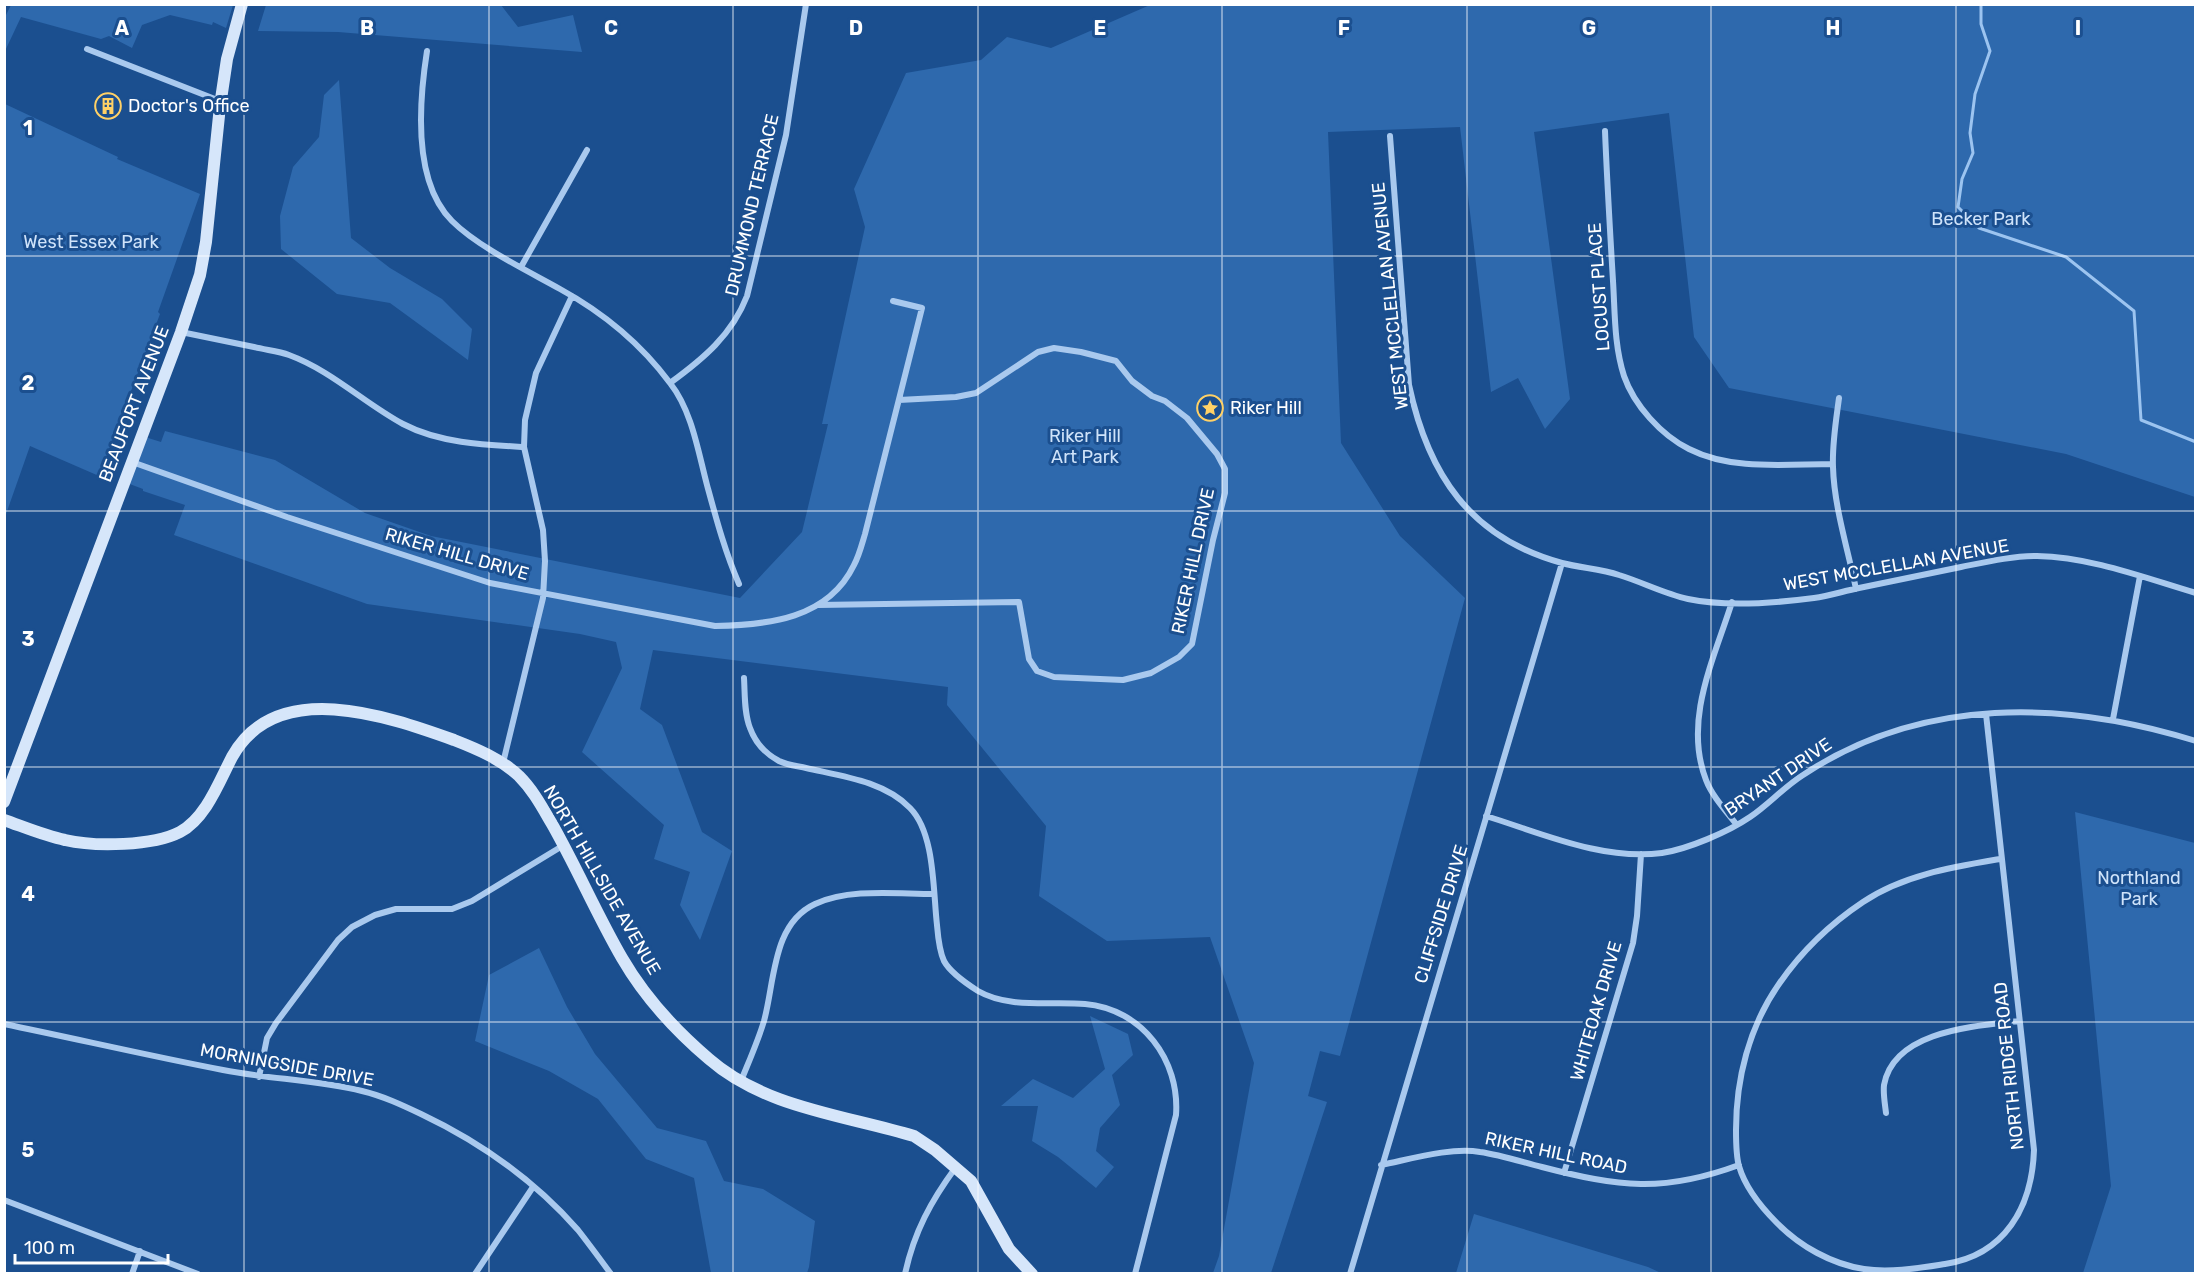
<svg xmlns="http://www.w3.org/2000/svg" width="2200" height="1278" viewBox="0 0 2200 1278" font-family="Rubik,sans-serif">
<style>
.green{fill:#2e69ad}
.lines{fill:none;stroke-linecap:round;stroke-linejoin:round}
.stream{stroke:#9cc4f0;stroke-width:3}
.street{stroke:#a9c9ee;stroke-width:6}
.secondary{stroke:#d6e6fa;stroke-width:12}
.grid{fill:none;stroke:#fff;stroke-width:1.5;stroke-opacity:0.55}
.labels{text-anchor:middle;dominant-baseline:central;stroke-width:6;stroke-linejoin:round;paint-order:stroke}
.poi-label{font-size:18px;fill:#fff;stroke:#1b4f8f;text-anchor:start}
.street-label{font-size:18px;fill:#fff;stroke:#1b4f8f}
.park-label{font-size:18px;fill:#cfe3fa;stroke:#1b4f8f}
.grid-label{font-size:20px;text-anchor:middle;font-weight:bold;fill:#fff;stroke:#1b4f8f;stroke-width:6;stroke-linejoin:round;paint-order:stroke}
</style>
<rect width="100%" height="100%" fill="#1b4f8f"/>
<path class="green" d="M11 5V4L233 5 226 28 213 22 212 25 170 15 142 25 132 48 109 36 101 39 21 17 5 51V17Z
M266 5H501L518 27 573 15 582 52 338 32 258 31Z
M1150 5H2195V497L2066 454 1729 388 1694 337 1669 113 1534 132 1570 399 1545 429 1518 378 1491 392 1460 127 1328 132 1341 443 1400 536 1465 598 1340 1056 1320 1051 1308 1096 1327 1102 1271 1273H1213L1219 1256 1254 1063 1210 937 1107 941 1039 896 1046 826 947 705 948 687 653 650 640 709 662 725 702 832 732 851 700 940 680 905 690 872 654 859 664 825 582 752 622 668 616 642 580 634 367 604 174 535 185 505 143 491V489L127 483 145 437 161 442 165 431 275 460 365 513 431 536 740 598 802 532 828 424H822L865 227 854 189 906 73 981 60 1007 37 1051 48Z
M339 80 351 238 390 268 442 299 472 329 468 360 390 303 337 294 281 249 280 216 293 167 319 137 324 95Z
M5 104 118 157 117 159 200 194 158 312 160 314 99 476 30 446 5 517Z
M2075 812 2195 843V1273H2083L2111 1186Z
M539 948 567 1007 595 1054 657 1128 706 1141 724 1181 763 1189 815 1221 809 1267 807 1273H711L694 1178 646 1159 598 1099 549 1071 475 1041 489 975Z
M1090 1016 1128 1034 1133 1055 1112 1075 1120 1105 1100 1128 1096 1151 1114 1167 1096 1188 1058 1157 1032 1141 1038 1106H1001L1033 1079 1073 1098 1105 1069Z
M1474 1214 1648 1267 1661 1273H1456Z"/>
<g class="lines">
<path class="stream" d="M1981 4V24L1990 51 1975 94 1970 133 1973 153 1962 179 1958 207 1979 228 2066 257 2134 311 2141 420 2196 442"/>
<path class="street" d="M87 49 220 101
M427 51C419 102 413 182 452 221 478 247 528 271 560 289 602 312 641 344 670 383 692 411 698 451 707 485 716 518 725 552 739 584
M1605 131C1607 181 1610 231 1613 281 1615 312 1614 345 1624 376 1634 405 1661 435 1689 449 1732 471 1787 464 1833 464
M1390 136 1409 385C1428 474 1470 538 1562 563 1581 568 1601 569 1619 575 1642 582 1665 594 1688 599 1726 607 1776 603 1814 598 1829 596 1844 591 1859 588 1893 581 1927 574 1961 567 1986 562 2012 556 2037 556 2091 557 2145 578 2196 593
M521 267 587 150
M181 332C205 337 229 342 254 347 265 350 278 351 289 355 332 371 364 403 403 424 439 443 485 445 524 447
M670 383C703 359 732 335 747 296L786 135 806 4
M1839 398C1836 421 1832 444 1833 467 1834 506 1848 550 1856 589
M132 462 287 517 490 583 715 626C768 625 828 619 854 565 859 556 862 544 865 534L922 308 893 301
M1732 602C1714 659 1683 720 1706 780 1712 796 1726 811 1737 825
M818 605 1019 602 1029 659 1037 671 1054 677 1123 680 1151 673 1179 657 1192 644 1213 540 1225 493V469L1217 454 1187 418 1165 401 1152 396 1132 381 1116 361 1081 352 1054 348 1038 352 976 393 956 397 899 400
M744 678C745 694 744 713 750 728 755 742 766 754 779 761 787 765 797 766 806 768 841 776 884 781 910 808 935 833 933 891 937 925 938 937 939 950 944 961 950 972 967 984 978 991 1009 1009 1051 1001 1085 1004 1142 1009 1180 1060 1176 1115L1135 1274
M1986 714 2034 1150C2032 1207 2005 1255 1945 1264 1919 1268 1890 1273 1864 1269 1831 1264 1800 1246 1777 1223 1762 1208 1745 1187 1739 1166 1736 1156 1736 1142 1736 1130 1736 1079 1749 1027 1779 984 1801 952 1830 924 1863 902 1903 875 1953 867 2000 859
M2113 719 2140 576
M503 763 543 598 545 561 543 530 524 447 525 420 536 373 572 296
M1486 816C1541 833 1603 861 1662 853 1688 849 1728 832 1750 817 1768 805 1784 787 1803 775 1922 696 2064 700 2196 741
M4 1024C77 1039 150 1056 223 1070 269 1079 316 1080 362 1091 383 1096 402 1105 421 1114 480 1142 535 1181 578 1230 589 1244 600 1259 611 1274
M259 1077 267 1038 276 1023 338 940 352 927 375 915 396 909H452L472 901 564 845
M741 1081C749 1061 758 1041 764 1021 775 981 772 924 815 904 850 888 896 894 934 894
M1886 1113C1885 1104 1883 1094 1884 1085 1894 1030 1977 1026 2019 1021
M1381 1165C1411 1159 1451 1147 1480 1152 1501 1155 1522 1162 1542 1167 1619 1187 1663 1193 1739 1165
M1564 1173 1633 943 1637 916 1641 854
M4 1200 198 1274
M132 1274 140 1251
M475 1274 533 1187
M905 1274C914 1232 931 1201 956 1167
M1350 1274 1562 563"/>
<path class="secondary" d="M4 802 181 332 200 275 206 242 220 106 227 59 242 4
M4 820C24 827 45 836 65 840 95 847 153 846 180 832 206 818 219 782 232 757 276 677 387 716 454 740 477 749 501 759 519 776 533 790 542 807 552 824 577 868 597 915 622 958 644 996 676 1031 709 1059 765 1108 845 1115 914 1136L935 1150 971 1181 1009 1249 1032 1274"/>
</g>
<path class="grid" d="M244 4V1274M489 4V1274M733 4V1274M978 4V1274M1222 4V1274M1467 4V1274M1711 4V1274M1956 4V1274M4 256H2196M4 511H2196M4 767H2196M4 1022H2196"/>
<defs>
<g id="building-ring" transform="scale(1.35)"><circle r="9.5" fill="#1b4f8f" stroke="#ffd166" stroke-width="1.5"/><path d="M-4-6H4V6H1V3H-1V6H-4ZM-2.5-4.3h1.7v1.8h-1.7ZM.8-4.3h1.7v1.8H.8ZM-2.5-1h1.7V.8h-1.7ZM.8-1h1.7V.8H.8Z" fill="#ffd166"/></g>
<g id="sight-ring" transform="scale(1.35)"><circle r="9.5" fill="#1b4f8f" stroke="#ffd166" stroke-width="1.5"/><path d="M0-6L1.8-2.2L6-1.7L2.9 1.2L3.7 5.4L0 3.3L-3.7 5.4L-2.9 1.2L-6-1.7L-1.8-2.2Z" fill="#ffd166"/></g>
</defs>
<g fill-rule="evenodd">
<use href="#building-ring" x="108" y="106"/>
<use href="#sight-ring" x="1210" y="408"/>
</g>
<g class="labels">
<g class="poi-label">
<text x="128" y="106">Doctor's Office</text>
<text x="1230" y="408">Riker Hill</text>
</g>
<g class="street-label">
<text transform="translate(752 205) rotate(-77)">DRUMMOND TERRACE</text>
<text transform="translate(1599 287) rotate(-94)">LOCUST PLACE</text>
<text transform="translate(1390 296) rotate(-96)">WEST MCCLELLAN AVENUE</text>
<text transform="translate(134 404) rotate(-69)">BEAUFORT AVENUE</text>
<text transform="translate(457 554) rotate(16)">RIKER HILL DRIVE</text>
<text transform="translate(1193 561) rotate(-78)">RIKER HILL DRIVE</text>
<text transform="translate(1896 565) rotate(-10)">WEST MCCLELLAN AVENUE</text>
<text transform="translate(1778 777) rotate(-34)">BRYANT DRIVE</text>
<text transform="translate(602 880) rotate(60)">NORTH HILLSIDE AVENUE</text>
<text transform="translate(1441 914) rotate(-73)">CLIFFSIDE DRIVE</text>
<text transform="translate(1596 1011) rotate(-74)">WHITEOAK DRIVE</text>
<text transform="translate(287 1065) rotate(10)">MORNINGSIDE DRIVE</text>
<text transform="translate(2009 1066) rotate(-96)">NORTH RIDGE ROAD</text>
<text transform="translate(1556 1153) rotate(12)">RIKER HILL ROAD</text>
</g>
<g class="park-label">
<text x="1981" y="219">Becker Park</text>
<text x="91" y="242">West Essex Park</text>
<text x="1085" y="436">Riker Hill<tspan x="1085" dy="21">Art Park</tspan></text>
<text x="2139" y="878">Northland<tspan x="2139" dy="21">Park</tspan></text>
</g>
</g>
<g class="grid-label">
<text x="122" y="35">A</text>
<text x="367" y="35">B</text>
<text x="611" y="35">C</text>
<text x="856" y="35">D</text>
<text x="1100" y="35">E</text>
<text x="1344" y="35">F</text>
<text x="1589" y="35">G</text>
<text x="1833" y="35">H</text>
<text x="2078" y="35">I</text>
<text x="28" y="135">1</text>
<text x="28" y="390">2</text>
<text x="28" y="646">3</text>
<text x="28" y="901">4</text>
<text x="28" y="1157">5</text>
</g>
<rect width="2200" height="1278" fill="none" stroke="#ffffff" stroke-width="12"/>
<path d="M15 1254v9h153v-9" fill="none" stroke="#ffffff" stroke-width="3"/>
<text x="24" y="1254" font-size="18" fill="#ffffff" stroke="#1b4f8f" stroke-width="4.5" paint-order="stroke">100 m</text>
</svg>
